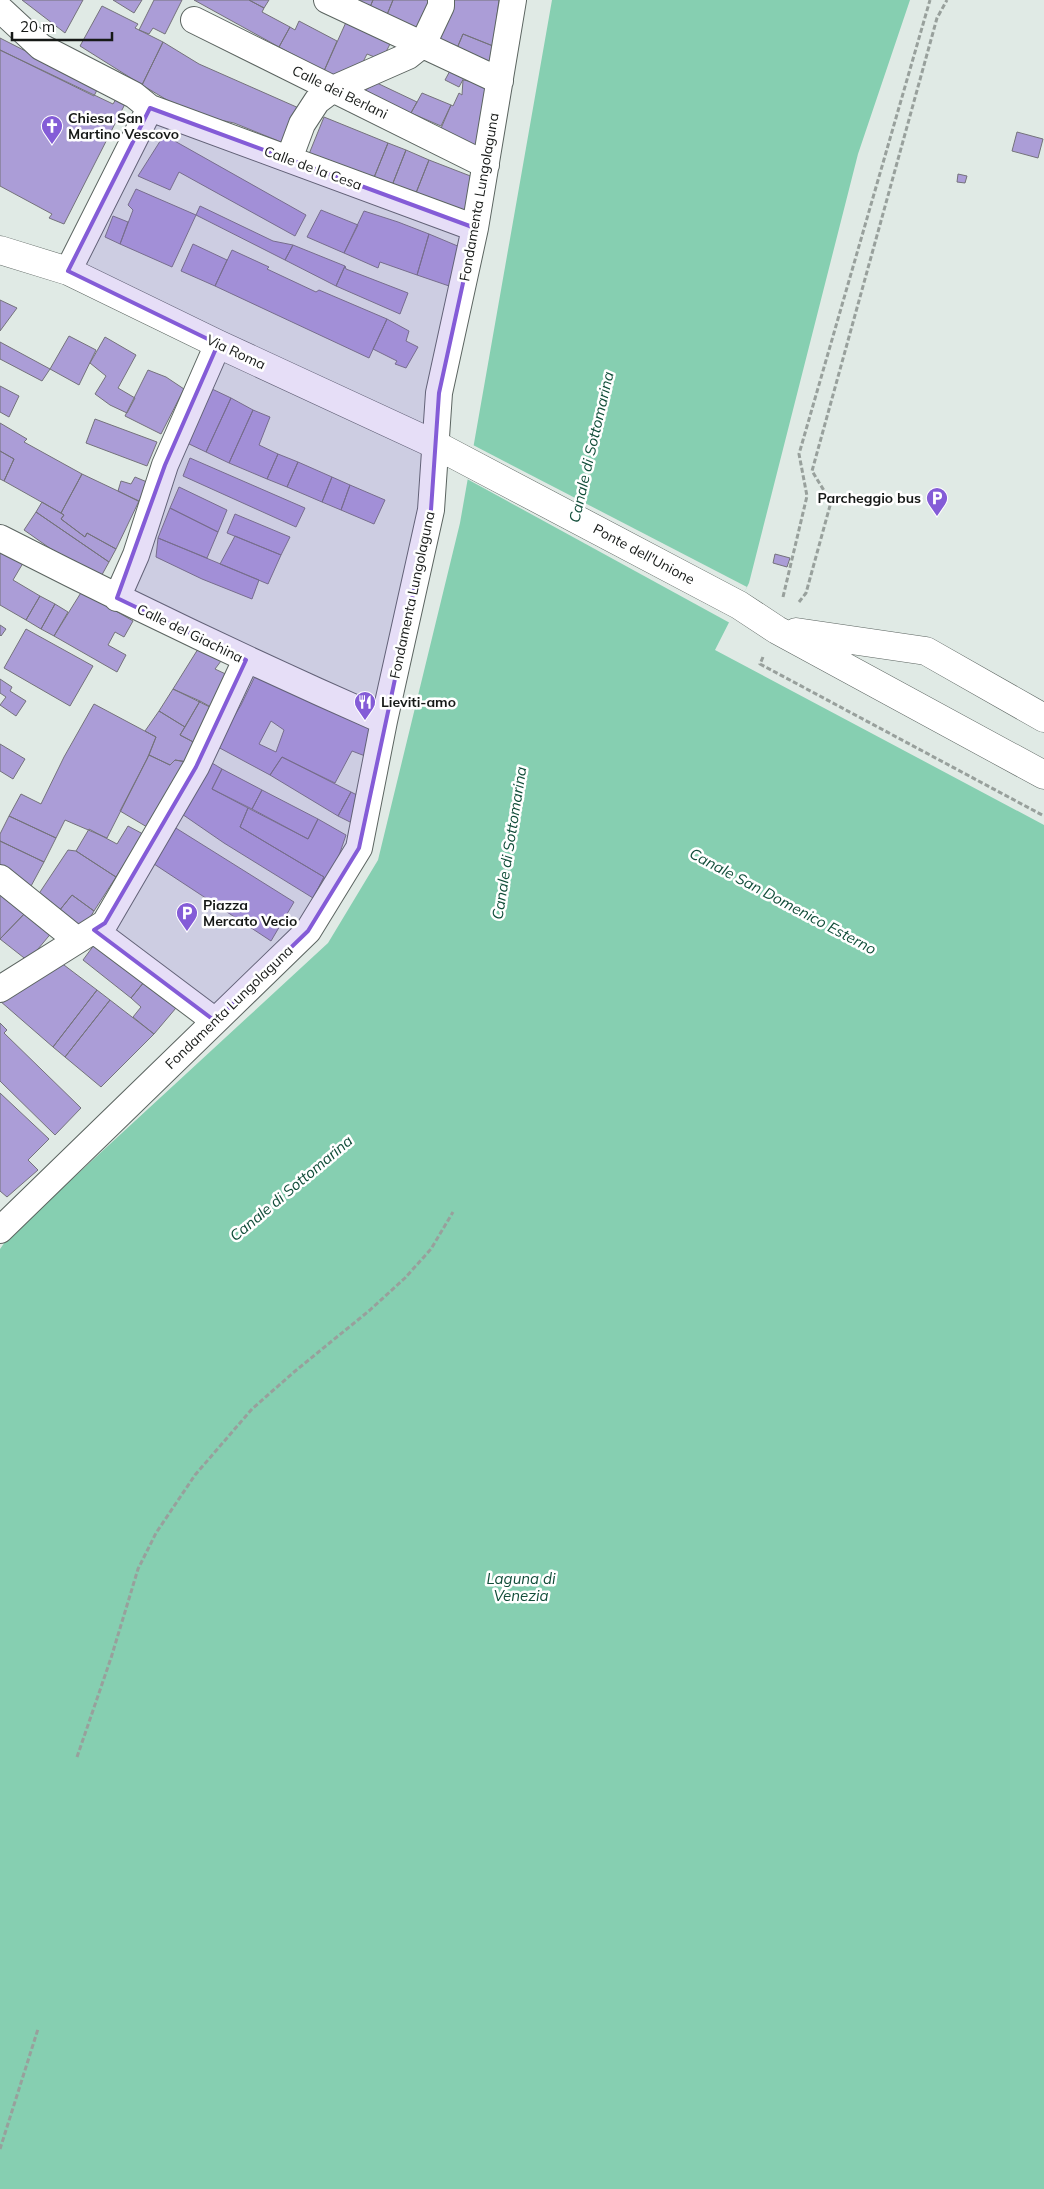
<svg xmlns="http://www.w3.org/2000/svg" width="1044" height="2189" viewBox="0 0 1044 2189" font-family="Mulish,sans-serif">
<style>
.water{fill:#86cfb1}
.pier{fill:#e0eae5}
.building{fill:#ab9dd7;stroke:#74727b;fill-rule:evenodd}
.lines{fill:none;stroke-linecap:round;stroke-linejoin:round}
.street-casing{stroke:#5b6460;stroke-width:28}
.secondary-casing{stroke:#5b6460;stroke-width:29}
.path{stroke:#98a09c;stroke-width:3;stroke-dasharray:5 2.5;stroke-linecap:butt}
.street{stroke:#fff;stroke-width:26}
.secondary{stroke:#fff;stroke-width:28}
.marked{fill:#845cd7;fill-opacity:0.2;stroke:#845cd7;stroke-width:4;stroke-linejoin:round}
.labels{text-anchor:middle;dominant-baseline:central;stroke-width:5;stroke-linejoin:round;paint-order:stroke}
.street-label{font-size:14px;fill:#161917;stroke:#fff}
.poi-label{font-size:14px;font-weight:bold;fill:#161917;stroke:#fff;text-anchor:start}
.water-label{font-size:15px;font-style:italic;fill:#114d39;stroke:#fff}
</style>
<rect width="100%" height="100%" fill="#e0eae5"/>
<path class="water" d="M552 0H910L858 154 749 583 715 650 1044 825V2189H0V1249L7 1239 328 943 378 860 460 523Z"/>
<path class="pier" d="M473 445 747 587 730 623 467 479Z"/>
<path class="building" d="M22 0H83L65 33Z
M113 0H142L134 13Z
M154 0H182L165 34 153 28 149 34 139 30Z
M194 0H249L264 8 262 12 290 27 279 47Z
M249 0H269L264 8Z
M351 0H373L367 14Z
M373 0H393L384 22 367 14Z
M393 0H429L417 37 384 22Z
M453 0H499L493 46 463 34 455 53 435 44Z
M102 6 138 24 135 28 163 42 142 85 80 46Z
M347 20 392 40 382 60 367 54 358 72 350 67 342 81 324 71Z
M299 21 337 41 324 71 279 47 290 27 295 30Z
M463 34 493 46 489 69 455 53Z
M0 38 98 88 94 96 0 50Z
M163 42 199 64 301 109 286 144 234 123 211 118 177 106 142 85Z
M0 50 113 104 116 99 125 104 64 224 49 218 52 214 0 186Z
M452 67 466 74 459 87 445 80Z
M463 80 486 84 478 149 439 133 451 105 453 106 459 93 462 95Z
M377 83 417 102 408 118 357 95Z
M422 93 451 105 441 126 411 113Z
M324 117 388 143 373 180 309 154Z
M1017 132 1043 139 1038 158 1012 151Z
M164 135 306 215 295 236 179 172 170 190 138 176Z
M388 143 406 150 391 188 373 180Z
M406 150 429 160 414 198 391 188Z
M429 160 473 177 466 220 414 198Z
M958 174 967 176 965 183 957 182Z
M136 189 196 215 172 267 120 244 133 210 128 205Z
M200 206 273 241 293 245 285 260 283 259 196 215Z
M321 210 358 225 344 253 307 237Z
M364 211 398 222 429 234 417 275 380 262 378 268 344 253Z
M113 216 128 222 120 244 105 237Z
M429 234 460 247 455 288 417 275Z
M193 244 227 260 215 286 181 271Z
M293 245 345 266 336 286 285 260Z
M232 250 269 267 267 269 316 292 319 290 387 319 369 358 215 286Z
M345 266 346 269 408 293 400 314 336 286Z
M0 300 17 308 0 331Z
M387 319 409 331 406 341 418 347 406 368 395 364 397 361 373 349Z
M69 336 96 350 79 385 50 369Z
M105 337 136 355 118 388 135 398 127 413 110 405 95 394 106 376 90 363Z
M0 342 50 369 42 381 0 359Z
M148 370 166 377 184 389 161 434 125 416Z
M0 386 19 396 9 417 0 412Z
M212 389 231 398 206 452 187 443Z
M231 398 253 410 229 463 206 452Z
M253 410 270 417 259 445 278 454 267 479 229 463Z
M95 419 157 442 147 466 86 443Z
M0 423 27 439 24 442 82 474 61 513 4 481 14 459 0 451Z
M0 451 14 459 4 481 0 479Z
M278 454 298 462 287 487 267 479Z
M190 458 305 508 296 527 183 476Z
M298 462 332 477 322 502 287 487Z
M82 474 139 501 116 549 87 533 85 537 61 519 64 515 61 513Z
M135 477 147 482 142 503 118 491 121 481 131 484Z
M332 477 350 485 341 510 322 502Z
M350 485 385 500 374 524 341 510Z
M179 487 227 510 218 532 170 508Z
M42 502 64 515 61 519 85 537 87 533 116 549 109 562 36 512Z
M170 508 218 532 207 558 158 538Z
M36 512 109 562 98 582 24 530Z
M235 514 290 537 281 555 227 533Z
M235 536 281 555 268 584 220 564Z
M158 538 259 580 252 599 202 579 156 557Z
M0 543 26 558 13 580 40 596 26 620 0 605Z
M775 554 790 558 787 567 773 563Z
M82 591 133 621 124 637 115 632 108 645 126 655 117 672 54 636Z
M40 596 55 604 41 629 26 620Z
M55 604 68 612 54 636 41 629Z
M0 625 6 629 1 636 0 635Z
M26 629 93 666 70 706 4 668Z
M198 649 221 661 215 669 234 678 218 711 173 689Z
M259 668 383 723 373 759 352 751 335 783 282 757 270 775 216 746 241 705ZM271 721 284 730 276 752 259 744Z
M0 679 12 687 10 691 26 701 16 716 0 705 6 697 0 693Z
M173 689 200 701 185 727 159 711Z
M200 701 218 711 199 745 180 735Z
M94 704 156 737 147 759 107 838 65 820 56 838 9 816 21 794 41 804 64 757Z
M159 711 185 727 180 735 199 745 187 762 175 760 170 765 149 755 156 737 145 731Z
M0 744 25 759 13 779 0 771Z
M149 755 170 765 175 760 187 762 147 827 120 811Z
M282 757 351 792 338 816 270 775Z
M207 760 222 769 212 789 248 808 240 827 324 877 313 898 224 843 179 812Z
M222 769 262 790 252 809 212 789Z
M262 790 318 819 308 839 252 809Z
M351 792 361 797 352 823 338 816Z
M248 808 308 839 318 819 346 835 331 879 313 898 324 877 240 827Z
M9 816 56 838 44 862 0 841V834Z
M171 825 294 902 271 941 151 862Z
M128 826 143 834 116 877 76 851 89 829 117 844Z
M0 841 44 862 30 888 0 867Z
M68 850 76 851 116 877 94 911 72 895 59 911 38 895Z
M0 888 28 910 0 939Z
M72 895 94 911 83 929 59 911Z
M28 910 53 931 28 961 0 939Z
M94 945 144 982 131 998 83 960Z
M60 962 97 990 53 1047 0 1001Z
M144 982 176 1008 154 1034 133 1017 141 1007 131 998Z
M97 990 110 1000 65 1057 53 1047Z
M110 1000 154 1034 101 1087 65 1057Z
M0 1023 7 1030 4 1033 81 1108 55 1135 0 1081Z
M0 1093 49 1139 28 1160 38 1170 7 1197 0 1191Z"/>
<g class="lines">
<g class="street-casing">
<path id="street" d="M327 0 500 81
M0 9 41 47 134 95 150 108 68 271
M194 20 486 165
M150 108 475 228
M289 159 302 124 317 101 333 89 408 56 423 44 441 6V0
M0 538C127 603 254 664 384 721
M117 598 136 555 165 465 218 344
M0 878 77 940
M94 930 215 1021
M0 989 105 923 196 767 246 660
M0 1230 308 931 359 848 384 721 431 510 439 393 475 228 513 0"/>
</g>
<g class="secondary-casing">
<path id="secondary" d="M0 250 68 271 218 344 434 444 739 605 777 630 1044 775
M796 632 926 651 1044 718"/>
</g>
<path class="path" d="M783 597 807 496 799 454 930 0
M799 602 806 593 831 502 812 471 937 18 947 0
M763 657 760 664 1044 816
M77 1757 111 1658 138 1569 156 1533 195 1475 252 1409 294 1372 370 1310 405 1278 431 1249 453 1212
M0 2149 38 2029"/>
<use href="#street" class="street"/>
<use href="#secondary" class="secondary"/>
</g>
<path class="marked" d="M150 108 475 228 439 393 431 510 359 848 308 931 215 1021 94 930 105 923 196 767 246 660 117 598 165 465 218 344 68 271Z"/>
<defs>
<g id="church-pin" transform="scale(1.125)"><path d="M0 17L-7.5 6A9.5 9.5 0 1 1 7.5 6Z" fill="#845cd7" stroke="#fff"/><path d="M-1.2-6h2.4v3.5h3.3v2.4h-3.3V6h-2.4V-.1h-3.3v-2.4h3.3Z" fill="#fff"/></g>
<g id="parking-pin" transform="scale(1.125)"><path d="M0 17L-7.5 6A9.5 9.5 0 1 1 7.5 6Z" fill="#845cd7" stroke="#fff"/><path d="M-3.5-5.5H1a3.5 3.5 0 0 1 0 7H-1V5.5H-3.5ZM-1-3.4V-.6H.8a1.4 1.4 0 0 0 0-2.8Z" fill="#fff"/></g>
<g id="restaurant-pin" transform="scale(1.125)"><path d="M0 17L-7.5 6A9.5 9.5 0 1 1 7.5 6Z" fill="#845cd7" stroke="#fff"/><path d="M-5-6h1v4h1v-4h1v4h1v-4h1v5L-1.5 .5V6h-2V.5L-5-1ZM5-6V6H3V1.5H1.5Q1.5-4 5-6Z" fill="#fff"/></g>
</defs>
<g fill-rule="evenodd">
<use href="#church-pin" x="52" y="126"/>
<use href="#parking-pin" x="937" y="498"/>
<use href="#restaurant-pin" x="365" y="702"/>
<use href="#parking-pin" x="187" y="913"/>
</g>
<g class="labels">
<g class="street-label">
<text transform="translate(340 92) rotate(26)">Calle dei Berlani</text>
<text transform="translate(313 168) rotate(20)">Calle de la Cesa</text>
<text transform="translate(479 197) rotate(-80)">Fondamenta Lungolaguna</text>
<text transform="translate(236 352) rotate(25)">Via Roma</text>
<text transform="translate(644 554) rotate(28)">Ponte dell'Unione</text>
<text transform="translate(412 595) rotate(-78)">Fondamenta Lungolaguna</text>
<text transform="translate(190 633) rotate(26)">Calle del Giachina</text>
<text transform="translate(229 1007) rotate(-44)">Fondamenta Lungolaguna</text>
</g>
<g class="poi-label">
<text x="68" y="118">Chiesa San<tspan x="68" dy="16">Martino Vescovo</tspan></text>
<text x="921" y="498" text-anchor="end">Parcheggio bus</text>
<text x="381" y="702">Lieviti-amo</text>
<text x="203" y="905">Piazza<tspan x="203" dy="16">Mercato Vecio</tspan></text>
</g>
<g class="water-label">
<text transform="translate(591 447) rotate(-77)">Canale di Sottomarina</text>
<text transform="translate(509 843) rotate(-81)">Canale di Sottomarina</text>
<text transform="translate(783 901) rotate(28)">Canale San Domenico Esterno</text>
<text transform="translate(291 1188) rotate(-40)">Canale di Sottomarina</text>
<text x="521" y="1578">Laguna di<tspan x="521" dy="17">Venezia</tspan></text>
</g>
</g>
<path d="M12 32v8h100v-8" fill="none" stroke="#161917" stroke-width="2.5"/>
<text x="20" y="32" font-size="15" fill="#161917" stroke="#ffffff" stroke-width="4" paint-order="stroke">20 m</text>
</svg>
